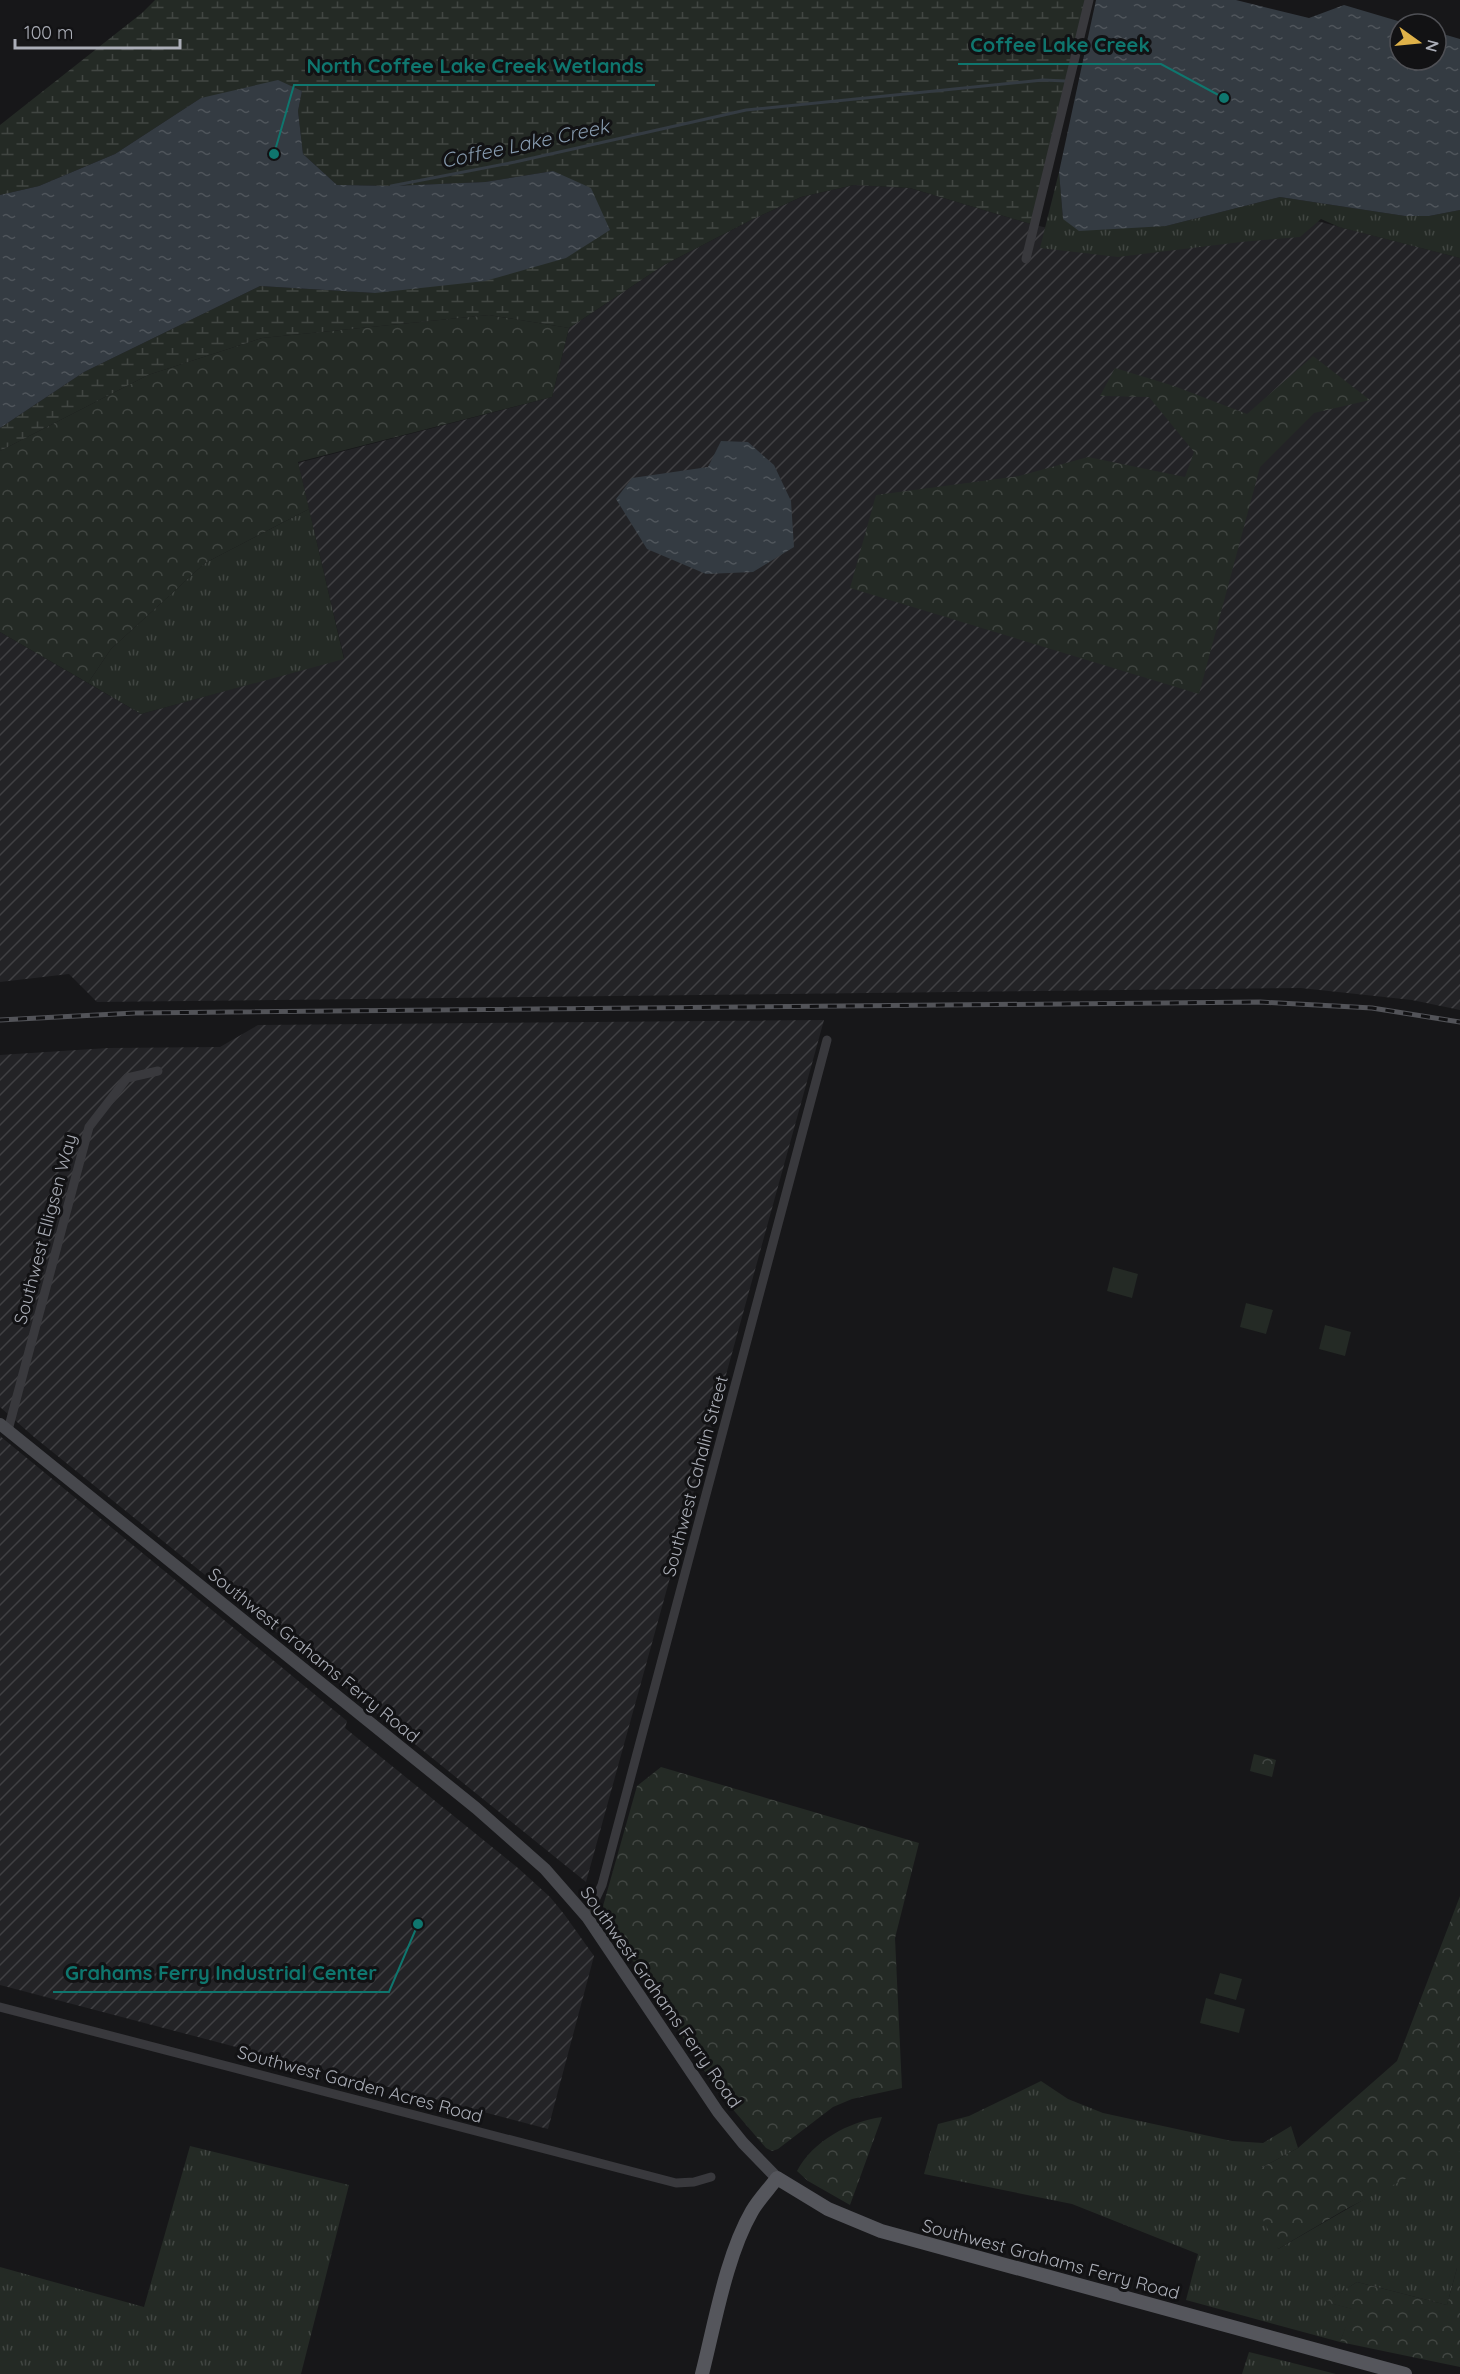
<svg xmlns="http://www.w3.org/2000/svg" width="1460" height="2374" viewBox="0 0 1460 2374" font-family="Quicksand,sans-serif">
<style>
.industrial{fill:url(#industrial-furrows)}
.grass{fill:url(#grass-tufts)}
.forest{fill:url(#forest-crowns)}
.wetland{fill:url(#wetland-marsh)}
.pitch{fill:#242a25}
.water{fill:url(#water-ripples)}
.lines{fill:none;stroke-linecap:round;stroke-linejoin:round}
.stream{stroke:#343b42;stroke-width:3}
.minor{stroke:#39393d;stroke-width:9}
.secondary{stroke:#47484d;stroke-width:12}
.primary{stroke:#55565c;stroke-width:14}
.rail-casing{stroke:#525358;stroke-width:5}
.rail{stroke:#121214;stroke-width:3;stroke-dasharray:9;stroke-linecap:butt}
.labels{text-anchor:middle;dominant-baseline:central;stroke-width:6;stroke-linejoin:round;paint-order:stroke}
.street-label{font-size:18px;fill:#abaeb7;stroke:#121214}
.water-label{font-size:20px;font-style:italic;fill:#869aae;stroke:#121214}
.leader{fill:none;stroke:#0f766e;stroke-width:2}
.callout-dot{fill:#0f766e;stroke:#121214;stroke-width:2}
.callout-label{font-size:20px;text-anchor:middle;font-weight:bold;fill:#0f766e;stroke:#121214;stroke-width:6;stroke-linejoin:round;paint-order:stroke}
</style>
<defs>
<pattern id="industrial-furrows" width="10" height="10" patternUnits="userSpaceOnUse" patternTransform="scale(1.5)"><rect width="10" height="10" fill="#232326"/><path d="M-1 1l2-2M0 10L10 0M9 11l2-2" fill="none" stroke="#404043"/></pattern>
<pattern id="grass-tufts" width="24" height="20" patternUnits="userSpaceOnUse" patternTransform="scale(1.5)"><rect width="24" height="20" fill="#242a25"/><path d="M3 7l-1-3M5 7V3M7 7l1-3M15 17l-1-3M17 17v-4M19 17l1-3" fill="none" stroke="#414642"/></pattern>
<pattern id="forest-crowns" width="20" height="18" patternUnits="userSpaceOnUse" patternTransform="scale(1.5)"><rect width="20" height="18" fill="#242a25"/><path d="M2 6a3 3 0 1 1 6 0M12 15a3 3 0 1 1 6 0" fill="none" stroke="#414642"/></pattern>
<pattern id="wetland-marsh" width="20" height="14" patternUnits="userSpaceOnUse" patternTransform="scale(1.5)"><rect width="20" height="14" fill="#242a25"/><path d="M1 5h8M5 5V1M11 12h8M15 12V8" fill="none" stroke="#414642"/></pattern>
<pattern id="water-ripples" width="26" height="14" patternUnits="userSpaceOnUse" patternTransform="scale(1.5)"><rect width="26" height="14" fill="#343b42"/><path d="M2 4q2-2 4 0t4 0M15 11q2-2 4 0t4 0" fill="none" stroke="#4f555b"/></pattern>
</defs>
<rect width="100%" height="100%" fill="#171719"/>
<path class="industrial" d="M854 185 910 188 1031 224 1105 242 1313 220 1460 258V1010L1412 1000 1301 988 97 1002 69 974 0 982V632L141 714 344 658 298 463 552 397 569 328 664 265 753 219 801 197Z
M824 1020 586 1882 34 1437 0 1407V1055L108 1048 220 1047 258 1025Z
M0 1436 347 1721 345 1728 518 1868 550 1897 564 1914 594 1956 548 2129 0 1985Z"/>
<path class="grass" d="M1059 172 1063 219 1166 226 1280 197 1405 216H1429L1460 210V258L1339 227 1321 219 1300 237 1241 242 1118 257 1040 248Z
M309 509 344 659 141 714 88 683 111 649 205 563Z
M1041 2081 1068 2099 1103 2113 1232 2141 1263 2143 1291 2126 1298 2148 1261 2168 1278 2249 1460 2144V2268H1457L1447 2305 1357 2282 1326 2302 1353 2309 1340 2342 1186 2300 1198 2254 1072 2204 924 2174 938 2124 969 2116Z
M190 2146 349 2185 301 2374H0V2267L144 2307Z
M1249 2352 1336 2374H1242Z"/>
<path class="forest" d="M489 315 569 328 552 397 298 462 309 509 205 563 111 649 88 683 0 632V451L148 375 262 338Z
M1313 356 1370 400 1314 413 1260 467 1199 694 850 588 876 495 1019 476 1088 457 1185 477 1194 452 1149 397 1100 396 1115 368 1174 386 1247 414Z
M1254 1754 1276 1760 1272 1777 1250 1771Z
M661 1767 919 1843 895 1938 902 2088 852 2099 833 2107 778 2149 772 2151 766 2148 718 2092 606 1919 603 1906 637 1786Z
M1460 1896V2151L1346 2209 1278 2249 1261 2216V2168L1298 2148 1397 2061Z
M882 2117 850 2205 808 2181 797 2171C813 2141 848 2122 882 2117Z
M1457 2268H1460V2367L1340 2342 1352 2309 1325 2302 1357 2282 1447 2305Z"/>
<path class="wetland" d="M155 0H1086L1031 224 910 188 854 185 801 197 753 219 664 265 569 328 489 315 262 338 148 375 0 451V428L84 372 260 286 375 293 553 171 485 182 393 186 337 185 303 154 298 111 302 91 201 98 115 154 39 186 0 195V125L142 13Z"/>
<path class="pitch" d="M1113 1267 1138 1274 1132 1298 1107 1291Z
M1246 1303 1273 1310 1266 1334 1240 1327Z
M1325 1325 1351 1332 1345 1356 1319 1349Z
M1220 1973 1242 1979 1236 2000 1214 1994Z
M1206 1998 1245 2009 1239 2033 1200 2023Z"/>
<path class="water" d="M1096 0H1236L1309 18 1344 5 1408 24H1400V60H1436V32L1460 39V210L1429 216H1405L1280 197 1166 226 1079 231 1063 219 1059 172Z
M278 80 302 91 298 111 303 154 337 185 393 186 485 182 553 171 591 188 610 230 566 258 485 281 375 293 260 286 84 372 0 428V195L39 186 115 154 201 98Z
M721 441 748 442 774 465 791 501 794 547 753 572 706 574 647 549 616 499 632 478 708 467Z"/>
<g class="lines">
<path class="stream" d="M391 186 515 162 746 110 1043 80 1066 81"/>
<path class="minor" d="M1026 259 1089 0
M8 1430 89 1127 127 1078 158 1071
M587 1917 602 1885 827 1040
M0 2007 676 2183 694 2182 711 2177"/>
<path class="secondary" d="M0 1424 476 1808 545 1869 587 1917 718 2112 743 2143 777 2178"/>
<path class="primary" d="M702 2374C715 2323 726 2256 752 2211 759 2199 769 2189 777 2178L828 2209 881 2231 1405 2374"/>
<g class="rail-casing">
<path id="rail" d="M0 1020 135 1013 1260 1002 1372 1008 1460 1022"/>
</g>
<use href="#rail" class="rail"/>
</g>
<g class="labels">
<g class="street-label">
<text transform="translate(45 1229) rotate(-75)">Southwest Elligsen Way</text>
<text transform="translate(695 1476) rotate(-75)">Southwest Cahalin Street</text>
<text transform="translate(314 1655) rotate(39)">Southwest Grahams Ferry Road</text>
<text transform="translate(661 1997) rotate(55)">Southwest Grahams Ferry Road</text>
<text transform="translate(360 2084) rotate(15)">Southwest Garden Acres Road</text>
<text transform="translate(1051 2259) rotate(15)">Southwest Grahams Ferry Road</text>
</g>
<g class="water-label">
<text transform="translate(525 143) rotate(-12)">Coffee Lake Creek</text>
</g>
</g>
<path class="leader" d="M1224 98L1161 64H958M274 154L294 85H655M418 1924L389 1992H53"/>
<g class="callout-dot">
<circle cx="1224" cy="98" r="6"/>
<circle cx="274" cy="154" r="6"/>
<circle cx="418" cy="1924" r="6"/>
</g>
<g class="callout-label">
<text x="1060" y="52">Coffee Lake Creek</text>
<text x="475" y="73">North Coffee Lake Creek Wetlands</text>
<text x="221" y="1980">Grahams Ferry Industrial Center</text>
</g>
<g transform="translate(1418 42) rotate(105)"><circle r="28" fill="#121214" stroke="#4f5055" stroke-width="1.5"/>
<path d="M0-4.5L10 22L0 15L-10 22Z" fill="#dfb249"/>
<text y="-9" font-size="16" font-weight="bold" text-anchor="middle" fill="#abaeb7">N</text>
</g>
<path d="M15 39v9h165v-9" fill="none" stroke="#abaeb7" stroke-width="3"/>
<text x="24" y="39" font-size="18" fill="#abaeb7" stroke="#121214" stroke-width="4.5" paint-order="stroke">100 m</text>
</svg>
